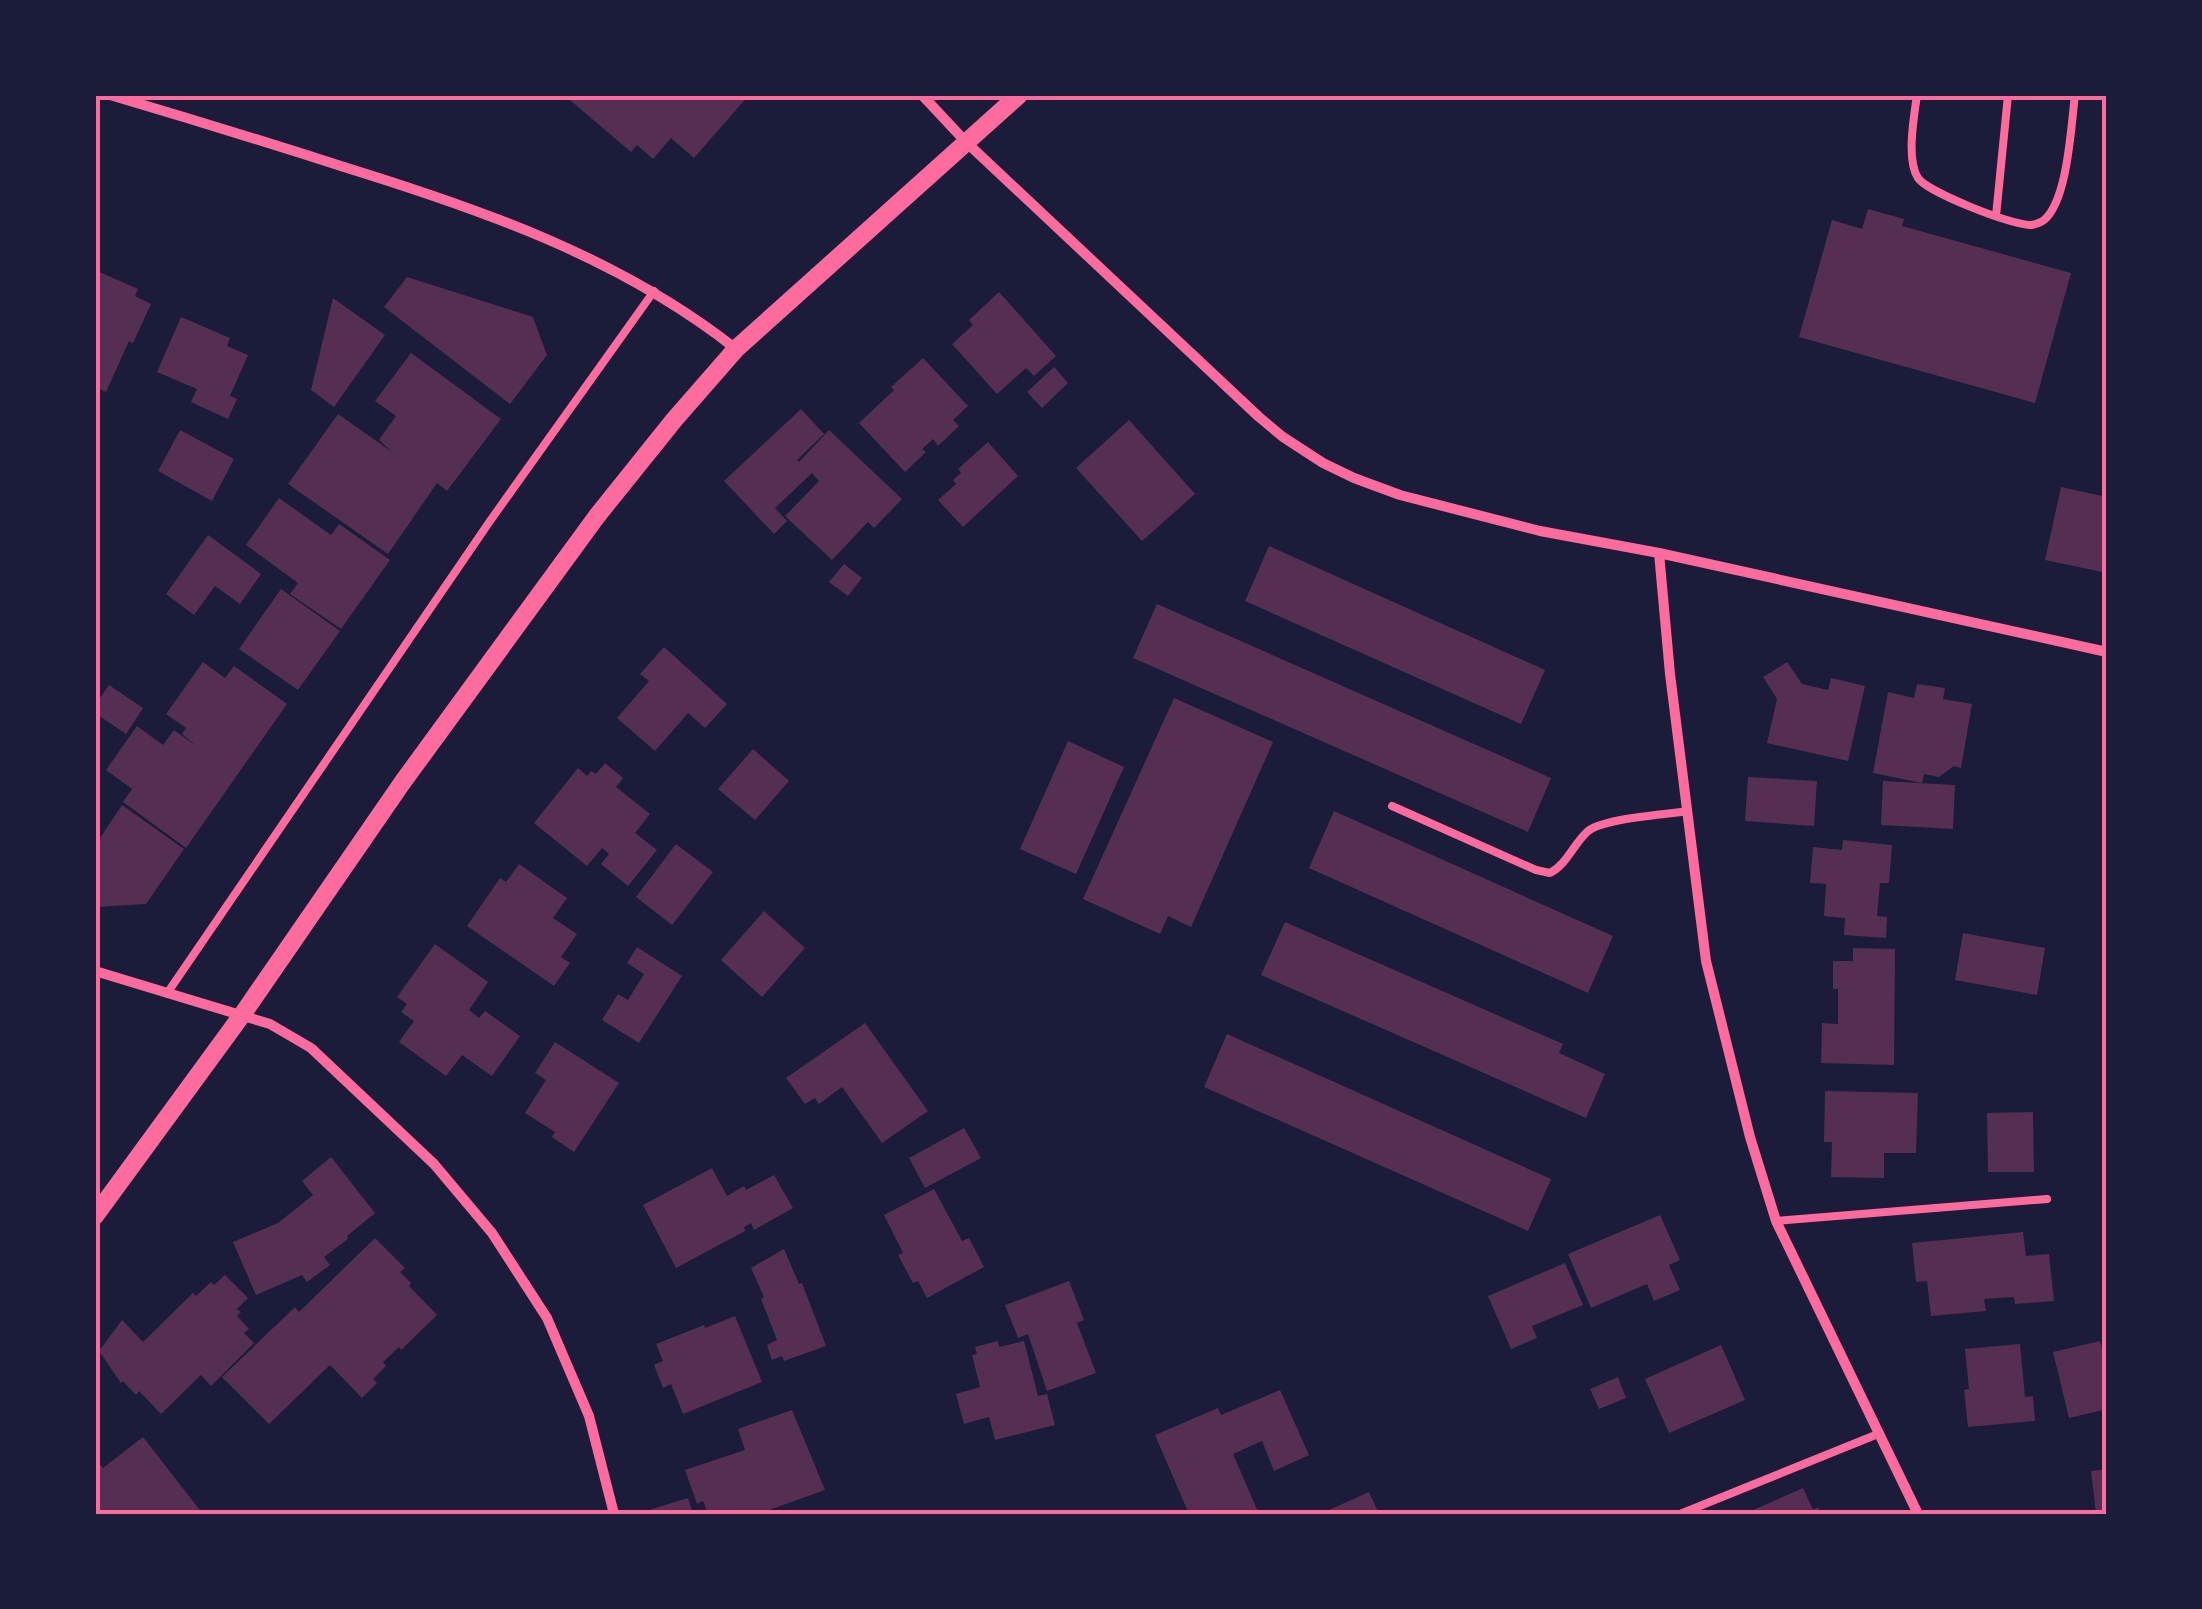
<svg xmlns="http://www.w3.org/2000/svg" width="2202" height="1609" viewBox="0 0 2202 1609" font-family="'Fira Sans',sans-serif">
<style>
.building{fill:#542f53}
.lines{fill:none;stroke-linecap:round;stroke-linejoin:round}
.service{stroke:#ff6b9d;stroke-width:8}
.minor{stroke:#ff6b9d;stroke-width:10}
.tertiary{stroke:#ff6b9d;stroke-width:18}
.neatline{fill:none;stroke:#ff6b9d;stroke-width:4}
</style>
<rect width="100%" height="100%" fill="#1b1b3a"/>
<path class="building" d="M564 95H749L694 158 671 138 653 159 637 145 631 152Z
M1868 209 1904 219 1902 226 2071 273 2035 403 1799 337 1832 220 1862 229Z
M95 270 138 289 135 296 151 304 133 343 129 341 106 392 95 387Z
M407 277 533 317 547 355 510 404 384 307Z
M999 292 1056 356 1034 376 1026 368 997 394 952 344 973 325 969 320Z
M333 298 385 335 334 407 311 390Z
M181 317 230 338 227 346 248 355 230 396 237 399 228 419 191 402 197 389 157 372Z
M411 353 501 419 447 491 437 483 388 554 288 484 338 414 392 452 379 440 396 416 375 401Z
M923 358 968 406 953 420 959 426 938 446 933 439 922 449 926 452 905 472 859 423 894 390 891 387Z
M1054 367 1068 383 1042 408 1027 392Z
M801 409 824 434 797 460 799 462 829 430 902 499 874 528 868 522 832 560 785 516 819 481 812 473 775 508 787 521 774 534 724 481Z
M1129 420 1195 494 1142 541 1076 468Z
M180 430 234 459 212 501 158 471Z
M988 442 1018 476 963 527 938 500 956 484 953 480 961 473 958 469Z
M2061 487 2107 497V573L2045 560Z
M279 498 331 535 339 524 390 560 341 629 290 594 298 583 246 545Z
M208 535 261 574 240 604 215 586 194 615 166 594Z
M1269 546 1545 670 1521 724 1245 601Z
M844 564 862 578 848 596 829 582Z
M281 589 340 631 298 690 239 649Z
M1157 604 1551 778 1528 832 1133 658Z
M664 647 727 704 705 728 688 713 655 751 617 718 649 681 640 674Z
M203 662 225 678 234 666 287 704 186 848 123 802 132 789 106 770 137 726 163 745 174 730 196 746 182 734 186 728 166 714Z
M1787 662 1802 684 1828 690 1831 678 1865 686 1848 761 1767 743 1777 699 1763 677Z
M1917 684 1945 688 1943 699 1972 704 1961 768 1954 766 1939 777 1924 774 1922 783 1873 773 1888 692 1914 698Z
M109 685 143 708 126 734 95 713V705Z
M1174 698 1273 742 1191 927 1168 916 1160 934 1083 899Z
M1068 741 1124 767 1076 874 1020 849Z
M753 749 789 781 755 820 718 789Z
M605 763 623 778 616 787 650 814 635 833 657 850 628 886 601 864 609 854 602 848 587 866 534 823 578 768 587 776 591 771 596 774Z
M1748 777 1817 781 1814 826 1745 821Z
M1883 781 1955 785 1953 829 1881 825Z
M122 805 184 849 146 904 95 907V839L98 841Z
M1334 811 1613 936 1588 993 1309 868Z
M1843 840 1892 845 1889 883H1880L1877 916 1887 917 1886 938 1844 935 1845 918 1824 916 1826 884 1810 883 1813 847 1842 850Z
M676 844 713 872 672 925 636 897Z
M519 864 567 898 553 918 577 934 561 957 570 963 554 986 467 926 500 878 506 882Z
M764 911 805 948 762 997 721 960Z
M1285 922 1563 1044 1559 1053 1605 1074 1586 1118 1261 975Z
M1963 933 2045 948 2037 995 1955 980Z
M435 944 488 982 469 1010 479 1018 485 1011 520 1036 492 1076 462 1055 446 1076 399 1042 414 1021 401 1012 407 1004 397 997Z
M637 947 682 976 639 1043 602 1020 618 994 628 1000 644 974 627 963Z
M1853 948 1895 949 1894 1065 1821 1063 1822 1023 1838 1024V989H1833V961H1853Z
M865 1023 928 1111 882 1143 842 1087 819 1104 815 1098 805 1104 786 1078Z
M1227 1034 1551 1179 1528 1231 1204 1087Z
M555 1042 619 1083 574 1152 552 1137 555 1132 525 1113 546 1080 535 1073Z
M1825 1091 1918 1093 1916 1153H1884V1178L1831 1177 1832 1142H1824Z
M2033 1112 2034 1172H1988L1987 1113Z
M964 1128 981 1158 925 1188 909 1158Z
M331 1157 375 1213 347 1236 348 1239 324 1257 330 1265 307 1282 302 1275 256 1295 233 1242 278 1223 313 1195 302 1181Z
M712 1168 727 1196 744 1186 746 1190 774 1175 793 1208 754 1230 751 1223 744 1227 745 1231 676 1268 643 1205Z
M934 1189 962 1241 969 1238 984 1267 927 1298 918 1281 913 1283 898 1255 903 1253 884 1215Z
M1660 1215 1680 1260 1669 1265 1680 1290 1654 1301 1647 1284 1591 1308 1568 1254Z
M2023 1232 2026 1256 2049 1254 2054 1301 2015 1304 2014 1297 1984 1299 1986 1311 1931 1316 1927 1281 1916 1282 1912 1243Z
M375 1238 405 1268 400 1272 411 1283 409 1286 437 1315 401 1350 399 1347 383 1362 386 1366 373 1379 377 1383 362 1398 330 1365 269 1424 222 1377 295 1307 299 1312Z
M784 1249 799 1284 802 1283 826 1346 784 1361 782 1356 772 1360 767 1345 777 1340 761 1299 764 1297 751 1268Z
M1565 1263 1583 1305 1532 1326 1537 1338 1511 1349 1488 1296Z
M225 1275 248 1298 237 1309 241 1312 237 1316 249 1329 244 1333 254 1343 211 1386 201 1375 161 1414 139 1391 136 1395 123 1381 121 1383 99 1351 122 1320 143 1342 193 1293 196 1296 211 1282 214 1285Z
M1069 1281 1084 1320 1077 1323 1096 1373 1047 1391 1028 1334 1018 1338 1005 1305Z
M735 1316 762 1382 683 1414 671 1384 663 1388 654 1365 663 1361 656 1344 704 1325 705 1328Z
M998 1341 999 1347 1024 1341 1038 1396 1047 1394 1055 1425 995 1440 989 1417 964 1424 956 1394 980 1387 972 1355 977 1354 975 1347Z
M2100 1341 2102 1349 2107 1348V1409L2069 1418 2053 1352Z
M2020 1344 2025 1397 2033 1396 2035 1421 1968 1427 1964 1390 1969 1389 1965 1349Z
M1721 1345 1745 1400 1669 1433 1645 1379Z
M1618 1377 1626 1398 1599 1409 1590 1389Z
M1280 1390 1309 1455 1274 1471 1262 1441 1233 1454 1259 1514H1189L1155 1435 1218 1408 1221 1415Z
M792 1410 825 1490 769 1510 770 1514H708L703 1501 697 1504 685 1470 745 1450 738 1429Z
M143 1437 203 1514H95V1465L98 1462 103 1468Z
M2107 1469V1514H2096L2091 1471Z
M1803 1488 1813 1510 1818 1507 1821 1514H1744Z
M1369 1492 1379 1514H1320Z
M688 1498 693 1514H650L649 1510Z"/>
<g class="lines">
<path class="service" d="M1917 95C1914 116 1906 160 1918 178 1927 192 2013 226 2031 225 2034 225 2042 222 2044 220 2068 200 2071 125 2075 95
M1996 216 2008 95
M1392 806 1536 870 1550 873C1567 864 1573 845 1587 832 1602 818 1665 815 1688 811
M168 992 490 521 654 291
M1776 1221 2047 1199
M1680 1514 1878 1434"/>
<path class="minor" d="M110 95C188 118 266 142 344 167 483 210 621 258 736 349
M922 95 966 142 1259 417 1283 437 1323 463 1354 478 1400 495 1540 531 1659 553 2107 652
M1659 553 1670 674 1706 961 1750 1137 1776 1221 1918 1514
M95 971 270 1024 311 1048 434 1164 492 1233 547 1318 589 1416 614 1514"/>
<path class="tertiary" d="M95 1216 242 1015 402 783 597 516 674 420 736 349 1019 95"/>
</g>
<rect width="2202" height="1609" fill="none" stroke="#1b1b3a" stroke-width="195"/>
<rect x="98" y="98" width="2006" height="1414" class="neatline"/>
</svg>
